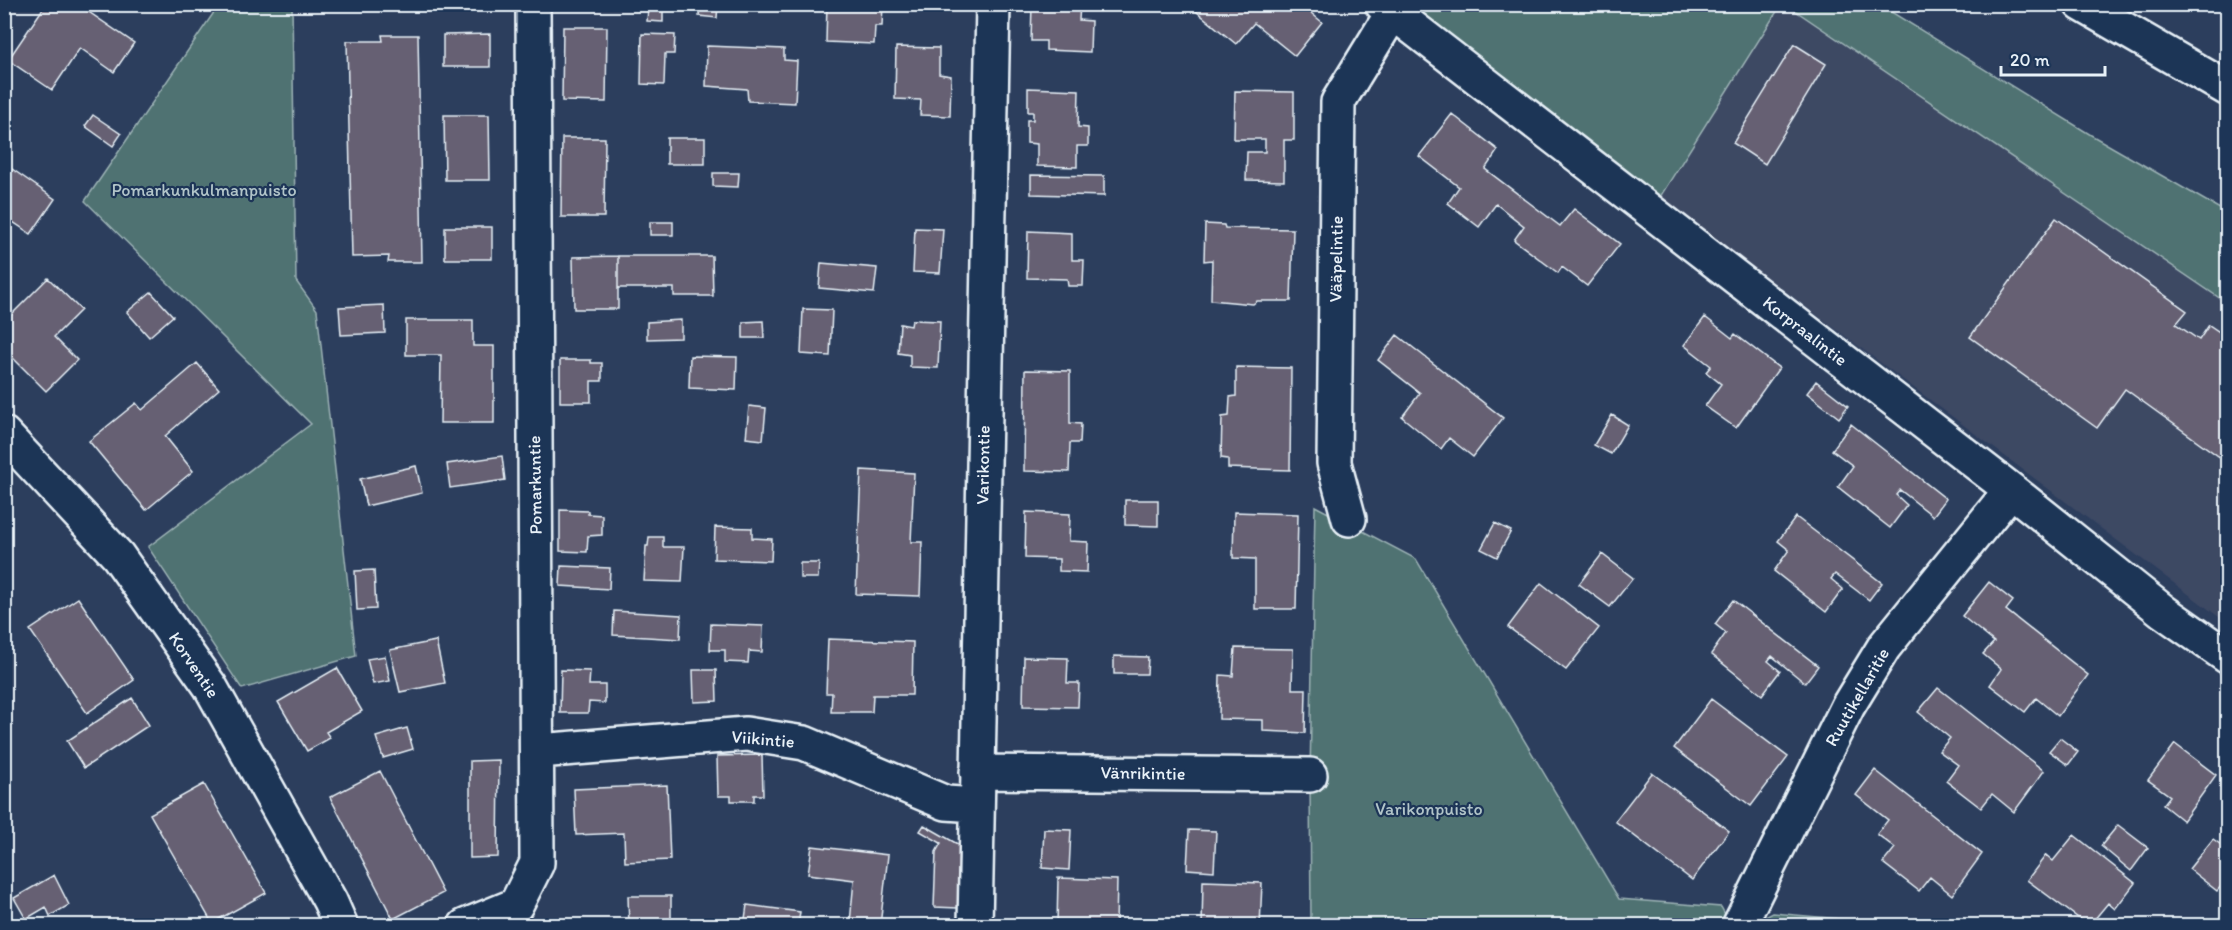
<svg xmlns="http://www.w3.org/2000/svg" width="2232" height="930" viewBox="0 0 2232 930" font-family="Itim,sans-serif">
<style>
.built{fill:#3d4864}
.green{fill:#4f7272;stroke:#9cb2b5;stroke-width:1.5}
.building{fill:#666173;stroke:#e8f1f8;stroke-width:1.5}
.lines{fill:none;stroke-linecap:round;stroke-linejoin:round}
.minor-casing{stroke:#e8f1f8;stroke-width:38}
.highway-casing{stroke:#e8f1f8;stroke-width:38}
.minor{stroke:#1d3557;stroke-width:33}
.highway{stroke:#1d3557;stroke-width:33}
.labels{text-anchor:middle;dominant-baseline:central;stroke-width:4.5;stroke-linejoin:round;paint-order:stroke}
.park-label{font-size:18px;fill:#b2c5c9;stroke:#1d3557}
.street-label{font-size:18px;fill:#e8f1f8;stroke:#1d3557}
</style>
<rect width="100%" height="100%" fill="#2c3e5d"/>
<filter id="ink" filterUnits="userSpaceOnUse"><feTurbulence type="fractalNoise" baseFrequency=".0167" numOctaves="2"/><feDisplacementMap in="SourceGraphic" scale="12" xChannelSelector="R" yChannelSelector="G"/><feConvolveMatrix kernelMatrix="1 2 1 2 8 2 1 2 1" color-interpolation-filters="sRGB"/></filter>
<g filter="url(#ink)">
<path class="built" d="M1781 5H1787L2227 303V623L1660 197Z"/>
<path class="green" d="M219 5H292L296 281 317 310 356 656 242 689 148 547 311 424 85 201Z
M1383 5H1781L1660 197Z
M1787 5H1880L2091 135 2227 213V303Z
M1315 506 1416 559 1619 899 1721 907 1731 925 1311 926 1310 775Z
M1773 913 1908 925 1748 926Z"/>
<path class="building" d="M46 4H77L134 43 114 72 80 48 52 90 8 60Z
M700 4H718L717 18 699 16Z
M827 4H883L882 26H875L874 44 826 42Z
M1032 4H1080L1079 20 1091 21 1090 52 1046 50V41H1031Z
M1201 4H1300L1322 22 1295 56 1254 23 1236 44 1196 11Z
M648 8 663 9V22L647 21Z
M563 27H607L606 102 562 101Z
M490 34V67H443V35Z
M642 34 675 35 674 54H665L664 85 641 84Z
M382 35H418L422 262H388L389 256 352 257 347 41H383Z
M1794 44 1826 64 1765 164 1733 143Z
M707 46 784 49V60L797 61 795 103 748 101 747 89 706 86Z
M896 47 939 48V74L951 76 950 116 920 115 921 100 895 99Z
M1028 88 1079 90 1078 127 1088 128V146H1077V167L1037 166V144L1027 143V120H1033V112H1028Z
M1235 91 1294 92V140H1284V181L1246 180 1247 152H1265V139H1234Z
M1452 114 1498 150 1485 169 1560 226 1574 209 1620 244 1587 286 1562 267 1558 273 1514 240 1524 226 1496 204 1479 227 1448 203 1459 187 1419 156Z
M93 115 121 134 113 146 85 126Z
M444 115H489L490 180H445Z
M562 138H605L604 217H561Z
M667 138H705V164H667Z
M12 169 55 199 31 234 4 216V180Z
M713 173H739L738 187 713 186Z
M1031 175 1104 176V196L1031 194Z
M2056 218 2187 311 2176 324 2199 340 2209 325 2228 338V463L2125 389 2097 428 1970 337Z
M650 222H673V235H650Z
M1205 224 1224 225 1225 228 1293 229 1291 301H1257L1253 304 1211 300 1212 260 1204 261Z
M445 227H492V259H445Z
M915 228 943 229 940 273 913 272Z
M1028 231 1072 233V260H1084L1083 286H1068L1067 279 1027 278Z
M618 256V309H574L573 257Z
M618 256H712L713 296H674V288H618Z
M821 263 877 268 874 293 819 288Z
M48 278 81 310 54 337 77 360 46 391 4 349V322Z
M151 292 173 316 149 337 127 312Z
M384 305 385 333 341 335 339 307Z
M803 309 832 310 830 356 801 354Z
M1705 317 1732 338 1735 334 1779 368 1736 428 1705 406 1721 384 1706 372 1711 366 1684 345Z
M406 320H473V346H494V423H440L441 355H406Z
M681 320V338L647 339V322Z
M912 320 940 321 938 368 910 367V355L898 353 900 324 911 326Z
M763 321 764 338H743V322Z
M1397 335 1503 418 1473 457 1449 438 1441 449 1402 417 1420 393 1378 360Z
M690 356 737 357 736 390 689 388Z
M560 360H591V363H602V381H591V402H560Z
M197 363 219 389 165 436 193 471 146 510 89 441 136 403 142 410Z
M1236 367 1291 368 1290 470 1228 468V459L1221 458 1222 417 1229 416 1230 397 1236 396Z
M1025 370 1070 371V423L1081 424 1080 443H1070L1069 472 1024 471Z
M1816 381 1848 406 1839 418 1807 393Z
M749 406 766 408 763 440 746 438Z
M1612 415 1628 425 1611 454 1594 445Z
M1851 424 1946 499 1933 516 1900 490 1896 495 1907 505 1890 528 1838 487 1853 466 1832 450Z
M502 456 505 480 450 488 447 464Z
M416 466 422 493 366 506 360 479Z
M861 470 914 473 911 542H922L920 596 856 594Z
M1125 500H1158V526L1125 525Z
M560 510 588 511V514L602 515V535L588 536 587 552 560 551Z
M1026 512 1070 514 1069 541 1088 542 1087 572 1059 571V559L1025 558Z
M1234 512 1298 514 1296 609H1255V559L1233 558Z
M1796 517 1882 583 1869 600 1835 574 1831 579 1843 589 1826 612 1774 571 1789 550 1778 541Z
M1495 523 1511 531 1497 557 1481 549Z
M715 527 752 528V538L772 539 771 561 714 559Z
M649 537H663V547H684L682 582 644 581 646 546H648Z
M1602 554 1633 578 1610 607 1579 584Z
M800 563H819L818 578H800Z
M561 566 610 568 609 589 560 586Z
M374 570 376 609 357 610 355 571Z
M1989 582 2013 601 2006 610 2088 675 2058 716 2036 698 2025 712 1990 685 2001 669 1983 654 1994 642 1962 616Z
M1541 583 1599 628 1566 670 1508 627Z
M78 598 134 680 87 713 30 630Z
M1733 600 1818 666 1805 683 1772 656 1768 661 1780 671 1762 695 1711 654 1726 633 1715 624Z
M614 611 681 615 680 639 613 635Z
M711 624 763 626 762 652 749 651 748 663 725 662V650H710Z
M828 639 913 642 912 695H873L872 712H831L832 693H826Z
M436 641 445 683 400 692 390 650Z
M1235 648 1293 649 1292 689H1306L1305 733 1263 731V720L1219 719 1220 675 1233 676Z
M385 656 390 681 373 684 367 659Z
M1114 656 1148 657 1147 674H1114Z
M1024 657 1068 658 1067 683H1079L1078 707 1023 706Z
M337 668 362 711 326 732 330 738 307 751 278 702Z
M561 670 590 671 589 685H605V703L589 702 588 713H560Z
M693 670H716L717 701 694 702Z
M1938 688 2044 771 2014 812 1992 794 1981 808 1946 781 1958 765 1939 751 1950 738 1918 712Z
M132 698 149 725 84 768 67 741Z
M1711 699 1788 757 1751 806 1674 748Z
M407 728 413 749 383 758 376 737Z
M2060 738 2078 752 2068 765 2049 751Z
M2175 744 2216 775 2183 821 2163 805 2170 796 2148 780Z
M762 755 763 795H754V801H731V796H718L717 756Z
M499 760 498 857 470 858V761Z
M1875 770 1982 854 1952 895 1930 877 1919 891 1883 863 1895 848 1877 834 1888 820 1856 795Z
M380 771 443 893 393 919 330 797Z
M1652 773 1729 831 1692 880 1615 821Z
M204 784 266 893 212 923 150 814Z
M667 785 670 860 625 862 624 833 576 835 574 789Z
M924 825 961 846 958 908 934 907 936 852 941 843 920 831Z
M2118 825 2148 848 2131 871 2101 846Z
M1044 829 1071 830 1069 870 1042 868Z
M1189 830 1216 831 1214 871 1187 869Z
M2074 835 2135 883 2115 909 2108 903 2089 926 2027 880 2046 855 2053 861Z
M2213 839 2228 850V878L2217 891 2189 869Z
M812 846 888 855 880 926 850 923 854 880 808 874Z
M54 875 69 905 50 916 46 907 26 919 14 898Z
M1058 878 1117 880 1116 926H1057Z
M1203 881 1262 883 1260 926H1202Z
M628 896H671V926H629Z
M747 905 800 912 798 926H744Z"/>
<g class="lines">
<g class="minor-casing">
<path id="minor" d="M1382 4 2011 490 2164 612 2228 657
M4 434 118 556 210 686 330 901 341 926
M1349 519 1334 463 1338 102 1393 12
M539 751 746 734 804 743 946 803 976 805
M977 772 1310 775
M465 926 516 905 537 863 533 4
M975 926 993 4
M1739 926 1848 706 1884 647 2011 490"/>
</g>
<g class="highway-casing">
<path id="highway" d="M2081 4 2228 89"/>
</g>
<use href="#minor" class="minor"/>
<use href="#highway" class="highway"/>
</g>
</g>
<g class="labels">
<g class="park-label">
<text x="204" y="190">Pomarkunkulmanpuisto</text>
<text x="1429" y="809">Varikonpuisto</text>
</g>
<g class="street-label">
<text transform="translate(1336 259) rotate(-89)">Vääpelintie</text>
<text transform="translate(1805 331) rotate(38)">Korpraalintie</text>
<text transform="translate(983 465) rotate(-89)">Varikontie</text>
<text transform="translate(535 485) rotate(-91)">Pomarkuntie</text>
<text transform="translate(194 665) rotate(56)">Korventie</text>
<text transform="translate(1857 697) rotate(-60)">Ruutikellaritie</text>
<text transform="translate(763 739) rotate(5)">Viikintie</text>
<text transform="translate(1143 773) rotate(1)">Vänrikintie</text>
</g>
</g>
<rect width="2232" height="930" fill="none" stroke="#1d3557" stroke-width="24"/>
<rect x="12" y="12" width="2208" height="906" fill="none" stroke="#e8f1f8" stroke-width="2" filter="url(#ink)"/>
<path d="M2001 66v9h104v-9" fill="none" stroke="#e8f1f8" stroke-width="3"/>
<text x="2010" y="66" font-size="18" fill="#e8f1f8" stroke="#1d3557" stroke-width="4.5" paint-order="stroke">20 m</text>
</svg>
